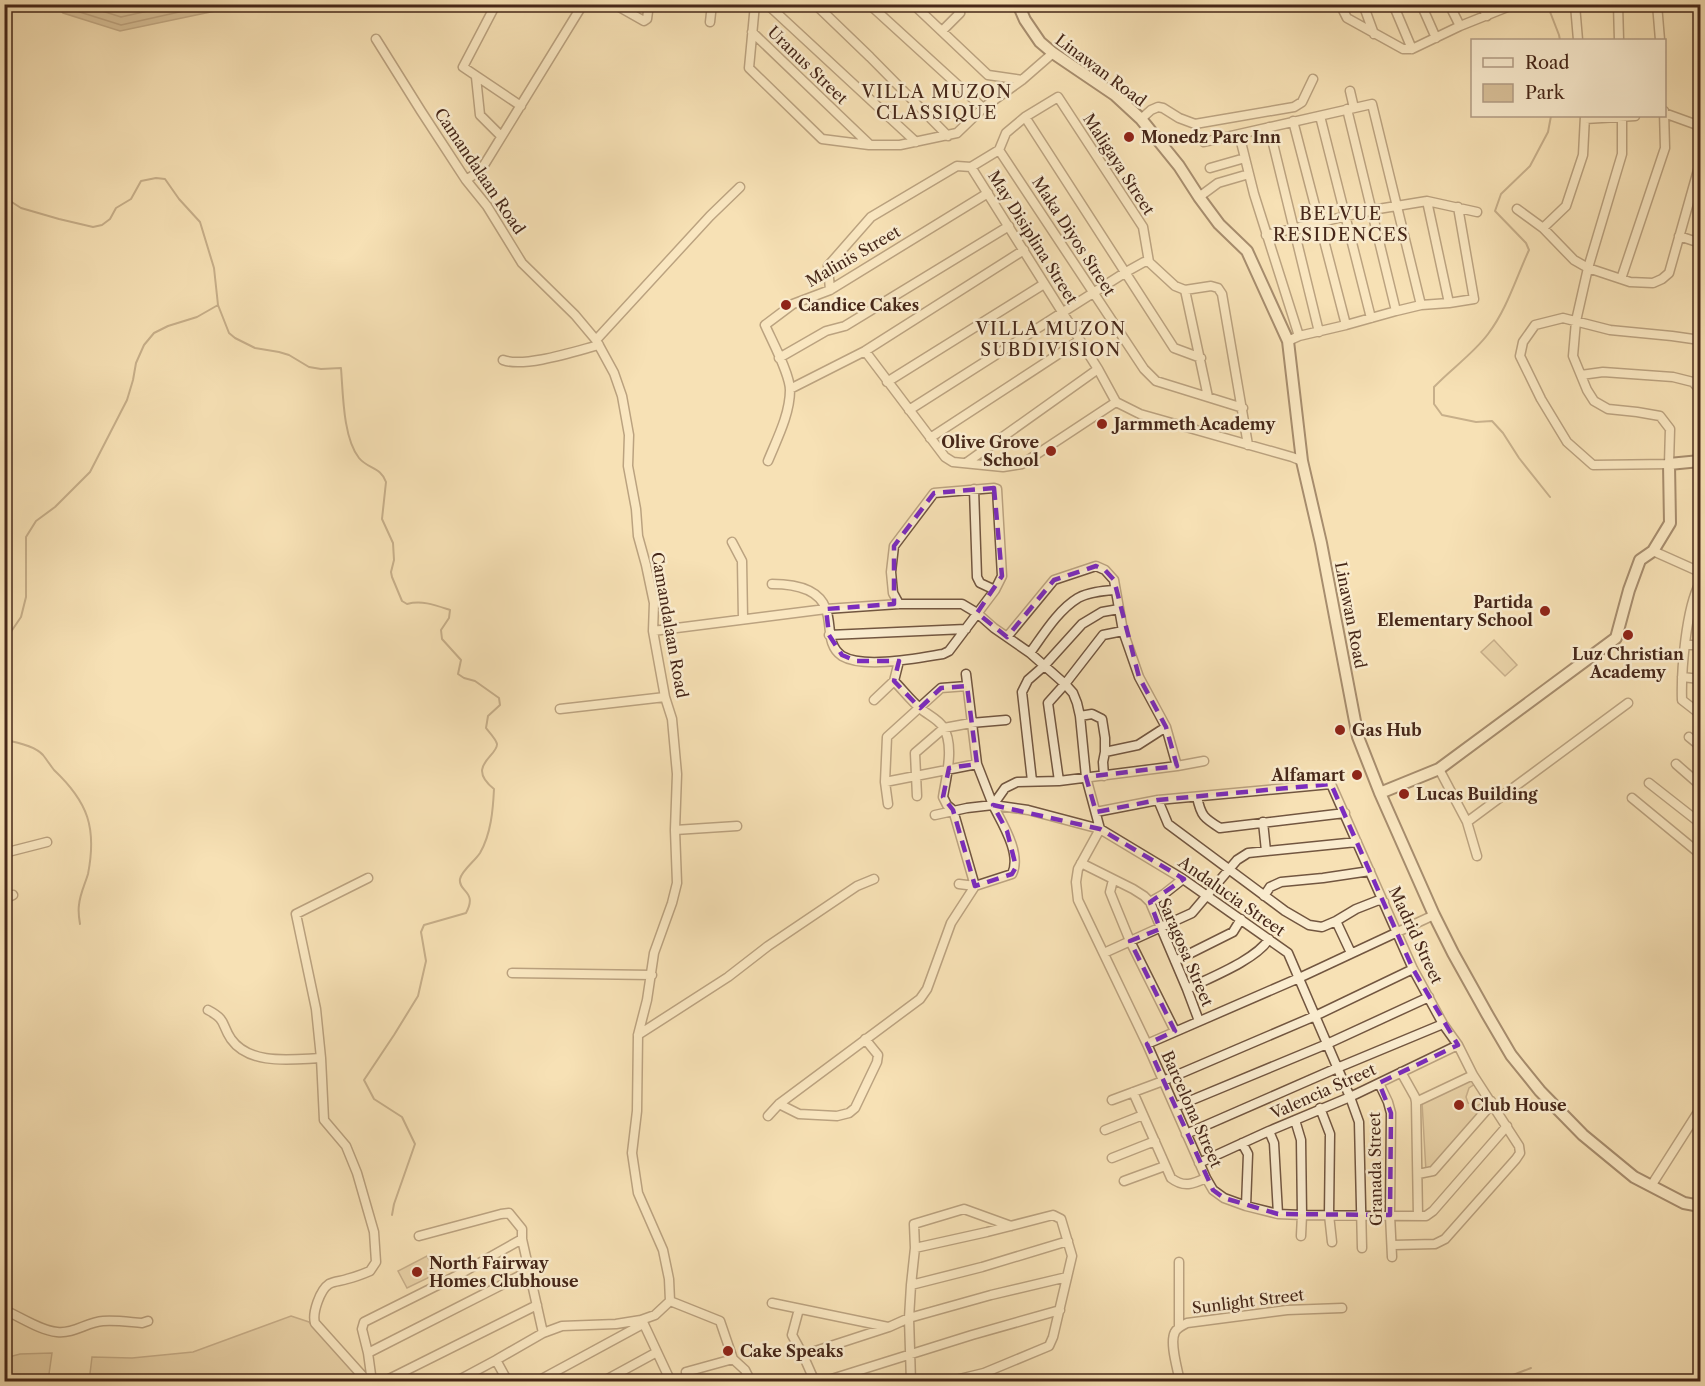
<svg xmlns="http://www.w3.org/2000/svg" width="1705" height="1386" viewBox="0 0 1705 1386" font-family="'Libre Caslon Text',serif">
<style>
.green{fill:#d9c19a;stroke:#90745a;stroke-width:1.5}
.water{fill:#bba280;stroke:#8c7157;stroke-width:1.5}
.lines{fill:none;stroke-linecap:round;stroke-linejoin:round}
.shore{stroke:#80644c;stroke-width:1.5}
.stream{stroke:#8c7157;stroke-width:2}
.street-casing{stroke:#725640;stroke-width:11}
.secondary-casing{stroke:#462719;stroke-width:14}
.street{stroke:#faeccf;stroke-width:8}
.secondary{stroke:#faeccf;stroke-width:10}
.marked{fill:none;stroke:#7b2cbf;stroke-width:4.5;stroke-dasharray:12 8;stroke-linejoin:round}
.poi-dot{fill:#8f2418;stroke:#faeccf;stroke-width:2}
.labels{text-anchor:middle;dominant-baseline:central;stroke-width:5;stroke-linejoin:round;paint-order:stroke}
.street-label{font-size:16px;fill:#462719;stroke:#faeccf}
.poi-label{font-size:16px;font-weight:bold;fill:#462719;stroke:#faeccf;text-anchor:start}
.neighbourhood-label{font-size:18px;letter-spacing:1.5px;fill:#462719;stroke:#faeccf}
</style>
<rect width="100%" height="100%" fill="#f7e1b5"/>
<filter id="stains"><feTurbulence type="fractalNoise" baseFrequency=".00333" numOctaves="4"/><feColorMatrix values="0 0 0 0 .2 0 0 0 0 .09 0 0 0 0 .02 0 0 0 .5 -.17"/></filter>
<radialGradient id="worn" r=".72"><stop offset=".6" stop-color="#630" stop-opacity="0"/><stop offset="1" stop-color="#630" stop-opacity=".3"/></radialGradient>
<path class="green" d="M1494 640 1517 665 1505 676 1481 652Z
M1477 1075 1481 1080 1469 1088 1466 1097 1468 1103 1476 1106 1487 1101 1493 1100 1437 1166 1426 1172 1422 1102Z
M427 1256 436 1274 407 1288 398 1271Z
M291 1316 309 1322 363 1382H89L92 1357 132 1358 193 1352Z
M52 1353 48 1381H5V1358L20 1354Z"/>
<path class="water" d="M55 5H244L120 31 63 13Z"/>
<g class="lines">
<path class="shore" d="M63 4 67 8 121 25 215 4
M80 4 121 17 179 4"/>
<path class="stream" d="M19 4C25 8 35 7 41 4
M1547 4 1559 35 1560 40
M4 6 7 4
M4 197 21 208 59 219 93 227 102 225 110 219 116 208 131 199 141 181 156 178 165 179 179 199 200 222 214 268 218 305 229 333 235 338 255 348 279 352 289 355 309 367 321 369 341 368C343 393 343 438 359 458 368 469 381 467 386 482L382 519 393 543 394 560 391 572 392 577 402 601 407 604C422 600 435 605 450 610L449 618 441 630 442 639 461 660 458 674 464 678 475 681 499 698 500 705 488 716 486 728C489 732 496 739 497 744 498 756 465 766 494 789 493 810 491 834 480 853 475 861 462 870 460 879 458 892 478 891 466 913L424 925 421 932 426 961 418 996 394 1035 364 1080 374 1099 402 1117 415 1144 394 1204 392 1215
M1550 497 1519 458 1503 433 1492 421 1476 422 1442 415 1434 404V387C1451 369 1473 354 1488 334 1507 309 1516 278 1529 250L1526 243 1495 211 1501 194 1530 166 1548 132 1551 116
M4 642 21 617 26 597V537L36 521 55 507 90 472 127 400 133 380 136 363 144 345 154 333 168 326 197 317 218 305
M4 740C16 742 35 746 43 755 47 760 50 765 54 770 88 802 97 828 88 874 85 884 80 894 79 905 78 911 79 918 80 924
M1426 1382 1450 1376 1459 1382
M1495 1382 1531 1368"/>
<g class="street-casing">
<path id="street" d="M496 4 463 67 521 106
M614 4 644 21 647 19 649 4
M755 4 749 68 822 139 869 145H900L957 133 983 108 1022 80 1053 53
M767 4 916 142
M815 4 870 57 948 136
M869 4 983 108
M913 4 988 75 1022 80
M1340 4 1347 18 1403 49H1412L1460 26 1515 4
M1363 4 1374 34
M1393 4 1412 49
M1421 4 1436 38
M1449 4 1460 26
M1481 4 1487 16
M1618 4 1619 40
M1657 4 1660 40
M1696 4 1700 11
M710 22 712 4
M942 31 960 13 953 4
M752 32 869 144
M376 39 421 111 466 180 487 206 522 263 575 315 596 340 614 373 622 396 629 435 628 466 636 509 638 536 646 565 654 603 653 631 665 697 672 719 677 774 675 830 677 883 672 903 654 953 647 1000 638 1035 637 1111 632 1153 638 1193 663 1250 669 1279 670 1301 655 1315 641 1320 616 1324 562 1326 543 1333 496 1360 455 1382
M1578 40 1575 5 1579 4
M476 77 480 115 501 136
M1350 91 1354 108
M1347 109 1396 311
M1664 113 1700 126
M1320 116 1371 318
M1622 116V154L1588 268 1576 321 1573 356 1587 390 1594 401 1608 409 1637 412 1660 416 1670 429 1669 464 1593 465 1567 442 1541 399 1520 356 1523 342 1535 325 1563 318 1610 330 1672 336 1700 340
M1025 117 1174 348 1201 358
M1141 119 1151 110 1158 107 1163 108 1179 118 1195 124 1294 107 1302 102 1313 79
M1585 119 1635 116
M1293 121 1346 325
M1269 127 1319 332
M1239 134 1254 194 1299 336
M1204 142 1372 104 1421 305
M999 150 1144 369 1156 381 1243 408
M971 167 1098 369 1116 402 1140 414 1292 457 1302 461
M1210 168 1245 158
M466 180 481 170 583 4
M1199 197 1218 183 1249 174
M1427 201 1449 303
M1517 209 1543 228 1574 260 1588 268 1630 282 1653 283 1662 279 1669 273 1700 163
M1543 228 1566 206 1583 155 1585 116
M1266 235 1372 210 1427 201 1477 212
M1679 236 1700 243
M1621 279 1665 148 1664 111
M830 290 828 266 871 217 957 166 971 167 999 150 1006 133 1025 117 1058 97 1143 227 1149 262 1175 286 1185 290 1211 286 1218 288 1222 294 1248 445
M1185 290 1208 397
M596 340 710 216 740 187
M1288 341 1299 336 1346 325 1396 311 1421 305 1449 303 1474 299 1458 207
M865 351 945 457 953 462 1003 467 1022 464 1116 402
M779 358 826 331 845 326 1009 226
M503 360C525 368 576 351 599 345
M1581 375 1603 372 1673 377 1693 382 1700 390
M887 382 1044 284
M790 389 865 351 1024 250
M909 410 1126 272 1144 262H1149
M930 438 1080 340
M768 461C777 439 790 414 790 390 790 374 772 341 765 325L793 304 830 290 988 193
M966 463 1098 369
M974 489 977 577 980 583 995 590
M732 542 742 561 743 619
M1653 551 1700 572
M1700 583C1686 608 1681 672 1682 700L1700 714
M772 584C792 584 818 587 826 609 832 625 826 645 842 656 864 669 918 658 943 654L949 651 995 590 1002 576 997 489 994 488 934 493 894 546 891 572 893 593 899 604
M653 631 826 609 899 604H962L977 613 994 628 1030 653 1065 684 1073 693 1077 703 1080 716 1086 777 1100 829 1078 869 1076 882 1078 900 1147 1044 1206 1178 1213 1190 1224 1198 1246 1206 1278 1214 1302 1215 1426 1216 1433 1211 1507 1126
M829 635 966 629
M1007 637 1054 580 1096 566 1105 570 1114 580 1123 631 1139 677 1166 727 1177 766
M1686 645H1700
M1030 653C1043 635 1058 610 1078 598 1089 592 1103 591 1115 590
M966 674 977 764 993 805
M1682 677 1700 679
M874 700 894 681
M560 709 665 697
M1080 716 1092 714 1102 719 1105 738V752
M1689 737 1700 746
M1676 764 1700 785
M1439 769 1467 822 1477 856
M1104 776 1103 762 1105 752 1138 745 1166 727
M1032 781 1022 692 1028 680 1044 666 1082 624 1102 612 1119 609
M1059 781 1048 703 1065 684 1103 635 1123 631
M885 782 977 764
M1649 783 1700 823
M917 796 915 753 944 728 971 723 1006 720
M1197 797C1201 816 1204 818 1220 828L1345 813
M1632 798 1700 854
M1158 800 1168 824 1285 911 1309 925 1322 927 1336 921 1356 909 1379 900 1384 902
M888 804 885 782 887 737 941 688 967 686
M1096 812 1158 800 1331 784 1413 969 1443 1024 1458 1045 1473 1075 1519 1146 1520 1153 1516 1159 1445 1239 1435 1244 1393 1245
M935 815 967 808 993 805 1028 810 1100 829 1183 879 1288 953 1350 1097 1359 1122 1362 1248
M1263 822 1266 851
M1467 822 1628 703
M675 830 737 826
M4 853 47 842
M1081 863 1133 889 1144 896 1150 902 1187 989 1199 1021
M368 878 296 914 316 1009 321 1058 324 1120 346 1146 357 1173 374 1232 376 1262 370 1271C363 1274 355 1277 347 1279 342 1281 334 1281 329 1284 320 1290 312 1313 315 1323L368 1382
M1113 880 1110 892 1114 902 1130 941 1175 1031
M959 884 975 886 1012 874C1022 854 1002 823 993 805L1005 788 1017 782 1059 781 1177 766 1204 761
M1264 896 1270 887 1281 882 1323 878 1370 871
M4 899 13 895
M1150 902 1164 894 1183 879
M1336 921 1351 953
M1104 953 1192 913 1237 860 1248 853 1357 842
M1175 961 1233 932 1241 919
M512 973 652 975
M1187 989C1209 978 1256 960 1269 939
M208 1010C227 1020 221 1024 231 1039 250 1066 293 1059 321 1058
M638 1035 728 977 768 946 857 886 874 879
M1147 1044 1299 978 1434 915
M1401 1072 1415 1097 1416 1102 1418 1216
M1379 1083 1388 1102 1391 1113 1390 1215 1392 1257
M1133 1092 1171 1178C1184 1188 1193 1184 1206 1178
M1112 1100 1163 1081 1315 1016 1413 969
M1416 1102 1473 1075
M779 1104 799 1114 837 1116 849 1113 855 1108 877 1062 878 1055 865 1039
M1175 1107 1327 1044 1429 997
M1320 1108 1330 1134 1329 1215 1332 1242
M768 1116 779 1104 920 999 927 989 951 923 975 886 953 810 947 805 943 797C946 778 955 745 943 727 938 719 928 715 921 709 911 701 903 690 894 681L899 661
M1295 1120 1301 1140 1302 1215 1301 1236
M1105 1130 1143 1115
M1269 1131 1274 1143 1278 1214
M1186 1134 1337 1068 1443 1024
M1242 1143 1248 1154 1246 1206
M1112 1158 1155 1141
M1199 1163 1269 1131 1350 1097 1458 1045
M1418 1174 1433 1171 1490 1106 1491 1101
M1124 1181 1165 1166
M1651 1186 1700 1109
M1011 1226 964 1209 914 1224 915 1248 911 1285 982 1267 1068 1241
M419 1236 501 1214 509 1213 522 1229V1239L543 1333
M915 1248 987 1232 1053 1215 1061 1219 1072 1256 1053 1337 1049 1346 984 1373 947 1382
M1179 1262V1327
M911 1285 909 1318 911 1382
M670 1301 720 1321 733 1359 745 1370 751 1382
M772 1303 888 1327
M799 1309 792 1335 803 1355 815 1382
M4 1310C21 1317 39 1330 57 1332 74 1334 87 1322 103 1321 116 1320 129 1322 142 1323L148 1321
M642 1320 671 1382
M368 1353 529 1271
M803 1355 889 1327 909 1318 991 1295 1067 1277
M496 1360 508 1382
M372 1382 368 1353 362 1329 364 1322 458 1275 522 1239
M383 1382 537 1305
M536 1382 643 1324
M602 1382 657 1352
M696 1382 688 1376 686 1372 733 1359
M822 1382 972 1335 1060 1310
M1180 1382C1178 1370 1169 1343 1175 1332 1177 1328 1183 1325 1187 1323L1287 1310 1342 1308"/>
</g>
<g class="secondary-casing">
<path id="secondary" d="M1018 4 1025 20 1040 42 1053 53 1115 95 1141 119 1179 166 1199 197 1219 224 1247 251 1288 341 1302 461 1321 543 1358 737 1380 793 1434 915 1453 953 1487 1014 1511 1055 1540 1091 1583 1135 1634 1177 1684 1203 1700 1206
M1380 793 1439 769 1616 638 1629 590 1640 560 1653 551 1670 523 1669 464 1700 461"/>
</g>
<use href="#street" class="street"/>
<use href="#secondary" class="secondary"/>
</g>
<path d="M0 0H1705V1386H0ZM994 488 1002 576 977 613 1007 637 1054 580 1096 566 1105 570 1114 580 1139 677 1166 727 1177 766 1086 777 1096 812 1158 800 1331 784 1413 969 1458 1045 1379 1083 1391 1113 1390 1215 1278 1214 1224 1198 1213 1190 1147 1044 1175 1031 1130 941 1160 929 1150 902 1184 879 1100 829 993 805 1007 831 1016 867 1012 874 975 886 953 810 943 797 949 768 977 764 967 686 941 688 920 708 894 681 899 661H856L842 655 829 635 826 609 894 604V546L934 493Z" fill="#f7e1b5" fill-opacity=".55" fill-rule="evenodd"/>
<path class="marked" d="M994 488 1002 576 977 613 1007 637 1054 580 1096 566 1105 570 1114 580 1139 677 1166 727 1177 766 1086 777 1096 812 1158 800 1331 784 1413 969 1458 1045 1379 1083 1391 1113 1390 1215 1278 1214 1224 1198 1213 1190 1147 1044 1175 1031 1130 941 1160 929 1150 902 1184 879 1100 829 993 805 1007 831 1016 867 1012 874 975 886 953 810 943 797 949 768 977 764 967 686 941 688 920 708 894 681 899 661H856L842 655 829 635 826 609 894 604V546L934 493Z"/>
<g class="poi-dot">
<circle cx="1129" cy="137" r="6"/>
<circle cx="786" cy="305" r="6"/>
<circle cx="1102" cy="424" r="6"/>
<circle cx="1051" cy="451" r="6"/>
<circle cx="1545" cy="611" r="6"/>
<circle cx="1628" cy="635" r="6"/>
<circle cx="1340" cy="730" r="6"/>
<circle cx="1357" cy="775" r="6"/>
<circle cx="1404" cy="794" r="6"/>
<circle cx="1459" cy="1105" r="6"/>
<circle cx="417" cy="1272" r="6"/>
<circle cx="728" cy="1351" r="6"/>
</g>
<g class="labels">
<g class="street-label">
<text transform="translate(808 65) rotate(44)">Uranus Street</text>
<text transform="translate(1101 70) rotate(37)">Linawan Road</text>
<text transform="translate(1119 164) rotate(57)">Maligaya Street</text>
<text transform="translate(480 171) rotate(56)">Camandalaan Road</text>
<text transform="translate(1074 236) rotate(57)">Maka Diyos Street</text>
<text transform="translate(1033 237) rotate(58)">May Disiplina Street</text>
<text transform="translate(853 256) rotate(-30)">Malinis Street</text>
<text transform="translate(1351 615) rotate(79)">Linawan Road</text>
<text transform="translate(670 625) rotate(80)">Camandalaan Road</text>
<text transform="translate(1232 896) rotate(35)">Andalucia Street</text>
<text transform="translate(1416 935) rotate(65)">Madrid Street</text>
<text transform="translate(1186 952) rotate(67)">Saragosa Street</text>
<text transform="translate(1323 1091) rotate(-24)">Valencia Street</text>
<text transform="translate(1192 1109) rotate(66)">Barcelona Street</text>
<text transform="translate(1375 1169) rotate(-91)">Granada Street</text>
<text transform="translate(1248 1301) rotate(-7)">Sunlight Street</text>
</g>
<g class="poi-label">
<text x="1141" y="137">Monedz Parc Inn</text>
<text x="798" y="305">Candice Cakes</text>
<text x="1114" y="424">Jarmmeth Academy</text>
<text x="1039" y="442" text-anchor="end">Olive Grove<tspan x="1039" dy="18">School</tspan></text>
<text x="1533" y="602" text-anchor="end">Partida<tspan x="1533" dy="18">Elementary School</tspan></text>
<text x="1628" y="654" text-anchor="middle">Luz Christian<tspan x="1628" dy="18">Academy</tspan></text>
<text x="1352" y="730">Gas Hub</text>
<text x="1345" y="775" text-anchor="end">Alfamart</text>
<text x="1416" y="794">Lucas Building</text>
<text x="1471" y="1105">Club House</text>
<text x="429" y="1263">North Fairway<tspan x="429" dy="18">Homes Clubhouse</tspan></text>
<text x="740" y="1351">Cake Speaks</text>
</g>
<g class="neighbourhood-label">
<text x="937" y="92">VILLA MUZON<tspan x="937" dy="21">CLASSIQUE</tspan></text>
<text x="1341" y="214">BELVUE<tspan x="1341" dy="21">RESIDENCES</tspan></text>
<text x="1051" y="329">VILLA MUZON<tspan x="1051" dy="21">SUBDIVISION</tspan></text>
</g>
</g>
<rect width="1705" height="1386" fill="none" stroke="#f7e1b5" stroke-width="24"/>
<rect x="6" y="6" width="1693" height="1374" fill="none" stroke="#462719" stroke-width="3"/>
<rect x="12" y="12" width="1681" height="1362" fill="none" stroke="#462719" stroke-width="1.5"/>
<rect x="1471" y="39" width="195" height="78" fill="#faeccf" stroke="#b29d86" stroke-width="1.5"/>
<rect x="1483" y="58" width="30" height="9" fill="#faeccf" stroke="#b29d86" stroke-width="1.5"/>
<text x="1525" y="69" font-size="18" fill="#462719">Road</text>
<rect x="1483" y="84" width="30" height="18" fill="#d9c19a" stroke="#b29d86" stroke-width="1.5"/>
<text x="1525" y="99" font-size="18" fill="#462719">Park</text>
<rect width="100%" height="100%" filter="url(#stains)"/>
<rect width="100%" height="100%" fill="url(#worn)"/>
</svg>
